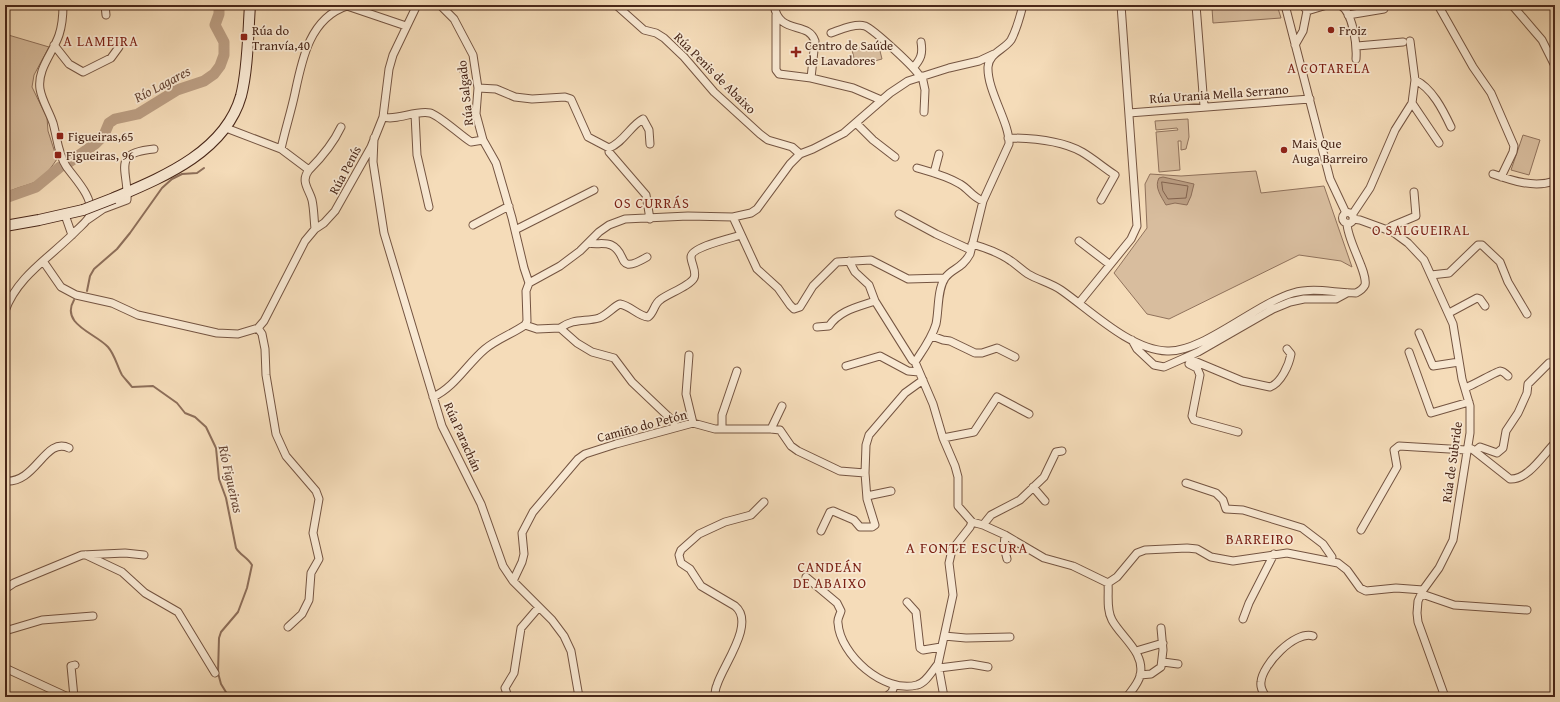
<svg xmlns="http://www.w3.org/2000/svg" width="1560" height="702" viewBox="0 0 1560 702" font-family="'Gentium Book Plus',serif">
<style>
.green{fill:#d8bd9e;stroke:#90725c}
.water{fill:#bb9e83;stroke:#8d6e59}
.lines{fill:none;stroke-linecap:round;stroke-linejoin:round}
.shore{stroke:#82624e;stroke-width:1}
.stream{stroke:#8d6e59;stroke-width:2}
.river{stroke:#bb9e83;stroke-width:11}
.street-casing{stroke:#745441;stroke-width:9}
.secondary-casing{stroke:#492719;stroke-width:12}
.street{stroke:#f8e8d2;stroke-width:7}
.secondary{stroke:#f8e8d2;stroke-width:10}
.secondary-bridge-casing{stroke:#492719;stroke-width:12;stroke-linecap:butt}
.secondary-bridge{stroke:#f8e8d2;stroke-width:10}
.poi-dot{fill:#8f2418;stroke:#f8e8d2;stroke-width:1.5}
.labels{text-anchor:middle;dominant-baseline:central;stroke-width:3.5;stroke-linejoin:round;paint-order:stroke}
.poi-label{font-size:13px;fill:#492719;stroke:#f8e8d2;text-anchor:start}
.street-label{font-size:13px;fill:#492719;stroke:#f8e8d2}
.neighbourhood-label{font-size:14px;letter-spacing:1px;fill:#7a1f14;stroke:#f8e8d2}
.water-label{font-size:14px;font-style:italic;fill:#664534;stroke:#f8e8d2}
.quarter-label{font-size:15px;letter-spacing:1px;fill:#7a1f14;stroke:#f8e8d2}
</style>
<rect width="100%" height="100%" fill="#f5dcb9"/>
<filter id="stains"><feTurbulence type="fractalNoise" baseFrequency=".005" numOctaves="4"/><feColorMatrix values="0 0 0 0 .2 0 0 0 0 .09 0 0 0 0 .02 0 0 0 .5 -.17"/></filter>
<radialGradient id="worn" r=".72"><stop offset=".6" stop-color="#630" stop-opacity="0"/><stop offset="1" stop-color="#630" stop-opacity=".3"/></radialGradient>
<path class="green" d="M1250 5H1277L1281 18 1213 23 1212 8Z
M5 34 49 47 34 75 32 87 47 118 48 131 57 159C37 189 34 180 5 193Z
M878 43 882 59 856 66 852 50Z
M1188 119 1189 137 1186 149 1181 150V141H1178L1180 170 1159 172 1156 132 1178 130 1177 128 1156 130 1155 121Z
M1523 135 1540 140 1529 175 1511 170Z
M1256 171 1261 193 1324 186 1352 267 1341 261 1299 255 1169 319 1147 314 1114 273 1147 228 1145 184 1150 174 1181 176Z"/>
<path class="water" d="M460 66 469 73 466 77 457 70Z
M1163 177 1194 184 1191 196 1187 205 1175 203 1166 205C1161 196 1154 187 1159 178Z"/>
<g class="lines">
<path class="shore" d="M1162 182 1188 186 1186 198 1168 199 1163 191Z"/>
<path class="stream" d="M87 291 90 276 94 269 117 249 130 233 162 188 172 179 182 174 197 173 204 168
M74 300C60 324 95 333 108 347 115 355 117 366 122 375 125 379 129 383 132 387L153 386 177 403 185 413 195 417 206 427 216 448 219 479 226 498 236 548C240 555 247 557 252 565L247 588 238 612 221 632 219 638 218 673 221 684 229 697"/>
<path class="river" d="M68 163 95 144 104 135 109 123 115 119 138 114 177 90 204 81 214 74 220 66 224 55V42L215 25 219 14V5
M5 198 36 187 60 167"/>
<g class="street-casing">
<path id="street" d="M105 5 106 15
M440 5 454 19 473 55 478 88 476 114 483 140 496 163 512 218 524 268 529 283
M616 5 644 30 656 33 664 38 684 57 714 92 760 134 768 140 792 147 800 154
M774 5C779 36 808 20 815 41L811 78
M1196 5 1204 106
M1285 5 1330 179 1346 213
M1340 5C1353 12 1357 45 1356 59
M1438 5 1473 67 1491 93 1514 146 1513 152 1501 177
M1512 5 1542 40 1555 66
M1307 11 1327 5
M776 15V70L779 74 811 78 853 88 881 100
M1348 15 1384 9
M831 33C840 30 855 23 865 26 873 29 917 69 920 77
M54 45 69 64 83 72 111 58 119 47
M1295 45 1303 31 1307 11 1303 5
M1357 46 1403 42
M913 68C921 59 923 54 921 42
M922 76 925 90 924 112
M1415 80C1432 88 1443 110 1451 127
M478 88 496 89 515 97 532 99 565 97 571 99 588 137 609 148V152L646 195 650 219
M1412 103 1439 143
M1129 113 1310 99
M415 114 417 155 429 207
M383 117C397 121 415 110 430 113 439 115 461 136 471 142L483 140
M856 123 873 140 895 157
M226 128 281 149 309 170C300 181 309 189 312 200 314 209 314 220 315 229
M374 138 373 162 384 233 442 426 481 504 503 566 513 581 552 620 564 636 571 651 579 697
M1008 138C1033 138 1060 140 1082 152 1094 159 1104 168 1115 175L1101 200
M609 148C624 142 630 126 643 119L649 130 650 144
M281 149C285 130 291 112 295 93 302 59 310 18 347 6L406 26
M917 168C931 172 947 176 960 184 969 189 972 197 983 201
M309 170C322 157 333 144 341 127
M934 173 939 154
M1493 174C1513 181 1534 188 1555 181
M1342.5 218a5.5 5.5 0 1 1 11 0a5.5 5.5 0 1 1-11 0Z
M899 214 936 234 971 250
M65 215 72 235
M1352 215 1370 188 1395 130 1412 103 1415 80 1410 41
M733 217 757 269 778 288 790 305 794 309 800 307 813 286 837 262 871 260 908 279 945 278
M1353 219 1360 220 1393 232 1408 243 1424 260 1453 324 1462 379 1470 406V433L1453 540 1439 568 1423 590 1418 601 1417 613 1418 622 1445 697
M87 220 103 209 127 200C129 170 110 153 154 149
M473 225 509 206
M515 230 594 190
M1387 230 1392 226 1416 216 1414 192
M1079 241 1109 264
M589 243C596 245 604 242 611 245 629 253 615 276 647 257
M972 244C986 248 1000 253 1011 261 1017 265 1022 270 1028 274 1038 280 1051 283 1061 290 1090 310 1130 350 1167 351 1202 353 1255 304 1293 293 1314 287 1334 293 1356 293 1360 291 1363 289 1365 285 1368 272 1347 241 1347 223
M43 261 61 287 76 295 112 303 138 315 217 333 238 334 258 328 264 321 305 241 315 229 324 223 335 211 371 147 383 117 389 69 393 55 417 5
M849 261 855 272 869 285 875 301 912 360 915 362
M1431 275 1449 273 1478 245H1482L1500 262 1508 282 1527 314
M1079 303 1131 239 1137 226 1121 5
M5 311C17 276 52 256 77 230 81 226 89 220 90 214 94 197 74 178 66 166 58 154 57 137 53 123 49 111 42 101 40 89 37 69 53 53 59 35 62 26 63 15 63 5
M1449 313 1477 298 1480 299 1485 306
M525 325 537 329 560 328 577 343 592 352 614 358 632 382 673 421 675 427
M817 327 829 326C840 310 858 307 875 301
M258 328 262 334 265 349 266 375 276 434 286 456 316 491 319 499 313 533 319 559 311 573 309 600 302 614 288 627
M560 328C574 318 585 322 599 318 607 315 613 307 620 304 631 306 638 316 648 317 654 313 654 304 660 300 667 294 690 286 694 278 697 272 691 263 691 257 691 247 732 238 741 235
M1419 333 1433 366 1459 362
M932 336 943 340 950 341 975 353H982L997 348 1015 357
M1132 340 1137 349 1154 365 1164 367 1198 352 1273 309 1290 302 1304 299H1336L1347 293
M1409 352 1431 413 1469 402
M689 355 686 394 693 423
M1187 358 1242 381 1270 387C1281 383 1289 365 1291 354L1287 349
M1189 364 1197 368 1200 375 1192 416 1194 420 1238 432
M846 366 880 356 908 371 919 372
M1465 388C1471 386 1498 371 1500 371 1503 371 1506 374 1508 376
M433 397C455 387 467 364 485 349 497 339 512 334 525 325L527 321 526 291 529 283 560 266 580 251 599 232 609 225 625 219 688 216 733 217 751 213 757 209 790 164 800 154 813 149 844 133 890 93 908 81 949 68 979 61 994 54
M722 429V415L737 371
M771 429 782 406
M943 438 974 432 997 397 1029 414
M1472 449 1510 479C1528 480 1543 455 1555 443
M1475 451 1480 447 1497 453 1503 448 1506 431 1518 413 1527 393 1528 384 1549 363
M5 481C36 484 45 436 69 448
M1186 483 1216 493 1223 500 1226 509 1243 510 1302 528 1323 544 1332 557 1331 561
M1033 487 1045 501
M867 496 891 491
M972 522 983 525 1005 535 1044 558 1073 566 1108 583
M983 525 991 515 1020 500 1044 477 1056 452 1062 451
M1361 530 1397 467 1394 450 1399 446 1466 450
M821 531 830 512 833 511 854 520 860 527H872L875 525 867 499 865 473
M1005 535 1004 547 1007 559
M86 555 122 572 145 593 178 612 215 673
M806 577 837 603 841 611C840 615 837 619 838 623 840 655 884 694 917 685 926 683 932 671 938 664
M513 581 522 562 524 554 522 533 533 512 578 459 585 454 616 444 693 423 715 429H771L780 430 791 446 798 451 840 471 865 473 866 445 869 435 905 393 923 380
M1108 583 1117 577 1137 553 1145 550 1187 548 1197 549 1211 557 1233 561 1287 553 1338 563 1347 570 1360 588 1366 591 1396 588 1423 590
M1108 583C1109 595 1106 609 1112 620 1121 637 1146 653 1140 676 1138 684 1131 691 1127 697
M5 589 14 583 82 555 125 553 144 555
M1422 594 1454 605 1527 610
M907 602 916 612 920 648 923 650 941 647
M1243 619 1249 603 1274 554
M5 631 42 620 93 616
M944 636 966 638 1010 637
M1136 651 1163 643
M1163 662 1178 664
M5 668 68 697
M939 668 971 664 988 667
M1140 675 1151 674 1161 667 1163 650 1161 628
M74 697 71 666 75 665
M508 697 505 688 514 673 521 628 539 607
M715 697C715 693 715 689 717 685 723 665 756 623 735 606L701 586 690 569 681 563 679 555 681 550 699 534 725 522 751 515 764 502
M886 697 892 692 894 686
M944 697 938 664 953 595 949 563 952 550 970 527 972 522 958 506V477L955 466 943 438 933 404 915 362C923 350 932 338 936 324 939 310 937 290 945 278 952 268 962 269 970 254L983 201 1009 144C1010 123 987 91 988 67 989 53 1004 50 1011 40 1017 29 1020 17 1023 5
M1266 697C1263 692 1260 688 1261 682 1262 665 1295 630 1313 636"/>
</g>
<g class="secondary-casing">
<path id="secondary" d="M114 198C163 177 225 152 241 96 248 69 248 34 250 5
M5 226 39 220 83 210"/>
</g>
<use href="#street" class="street"/>
<use href="#secondary" class="secondary"/>
<g class="secondary-bridge-casing">
<path id="secondary-bridge" d="M83 210 114 198"/>
</g>
<use href="#secondary-bridge" class="secondary-bridge"/>
</g>
<g class="poi-dot">
<circle cx="1331" cy="30" r="4"/>
<rect x="240" y="33" width="8" height="8" rx="2"/>
<path d="M794 46h4v4h4v4h-4v4h-4v-4h-4v-4h4z"/>
<rect x="56" y="132" width="8" height="8" rx="2"/>
<circle cx="1284" cy="150" r="4"/>
<rect x="54" y="151" width="8" height="8" rx="2"/>
</g>
<g class="labels">
<g class="poi-label">
<text x="252" y="30">Rúa do<tspan x="252" dy="15">Tranvía,40</tspan></text>
<text x="1339" y="30">Froiz</text>
<text x="805" y="45">Centro de Saúde<tspan x="805" dy="15">de Lavadores</tspan></text>
<text x="68" y="136">Figueiras,65</text>
<text x="1292" y="143">Mais Que<tspan x="1292" dy="15">Auga Barreiro</tspan></text>
<text x="66" y="155">Figueiras, 96</text>
</g>
<g class="street-label">
<text transform="translate(715 73) rotate(45)">Rúa Penis de Abaixo</text>
<text transform="translate(465 93) rotate(-96)">Rúa Salgado</text>
<text transform="translate(1219 94) rotate(-4)">Rúa Urania Mella Serrano</text>
<text transform="translate(345 170) rotate(-62)">Rúa Penís</text>
<text transform="translate(642 426) rotate(-15)">Camiño do Petón</text>
<text transform="translate(463 437) rotate(66)">Rúa Parachán</text>
<text transform="translate(1452 462) rotate(-82)">Rúa de Subride</text>
</g>
<g class="neighbourhood-label">
<text x="101" y="41">A LAMEIRA</text>
<text x="1329" y="68">A COTARELA</text>
<text x="652" y="203">OS CURRÁS</text>
<text x="1421" y="230">O SALGUEIRAL</text>
<text x="1260" y="539">BARREIRO</text>
<text x="830" y="567">CANDEÁN<tspan x="830" dy="16">DE ABAIXO</tspan></text>
</g>
<g class="water-label">
<text transform="translate(162 84) rotate(-28)">Río Lagares</text>
<text transform="translate(231 479) rotate(77)">Río Figueiras</text>
</g>
<g class="quarter-label">
<text x="967" y="547">A FONTE ESCURA</text>
</g>
</g>
<rect width="1560" height="702" fill="none" stroke="#f5dcb9" stroke-width="20"/>
<rect x="6" y="6" width="1548" height="690" fill="none" stroke="#492719" stroke-width="2"/>
<rect x="10" y="10" width="1540" height="682" fill="none" stroke="#492719"/>
<rect width="100%" height="100%" filter="url(#stains)"/>
<rect width="100%" height="100%" fill="url(#worn)"/>
</svg>
